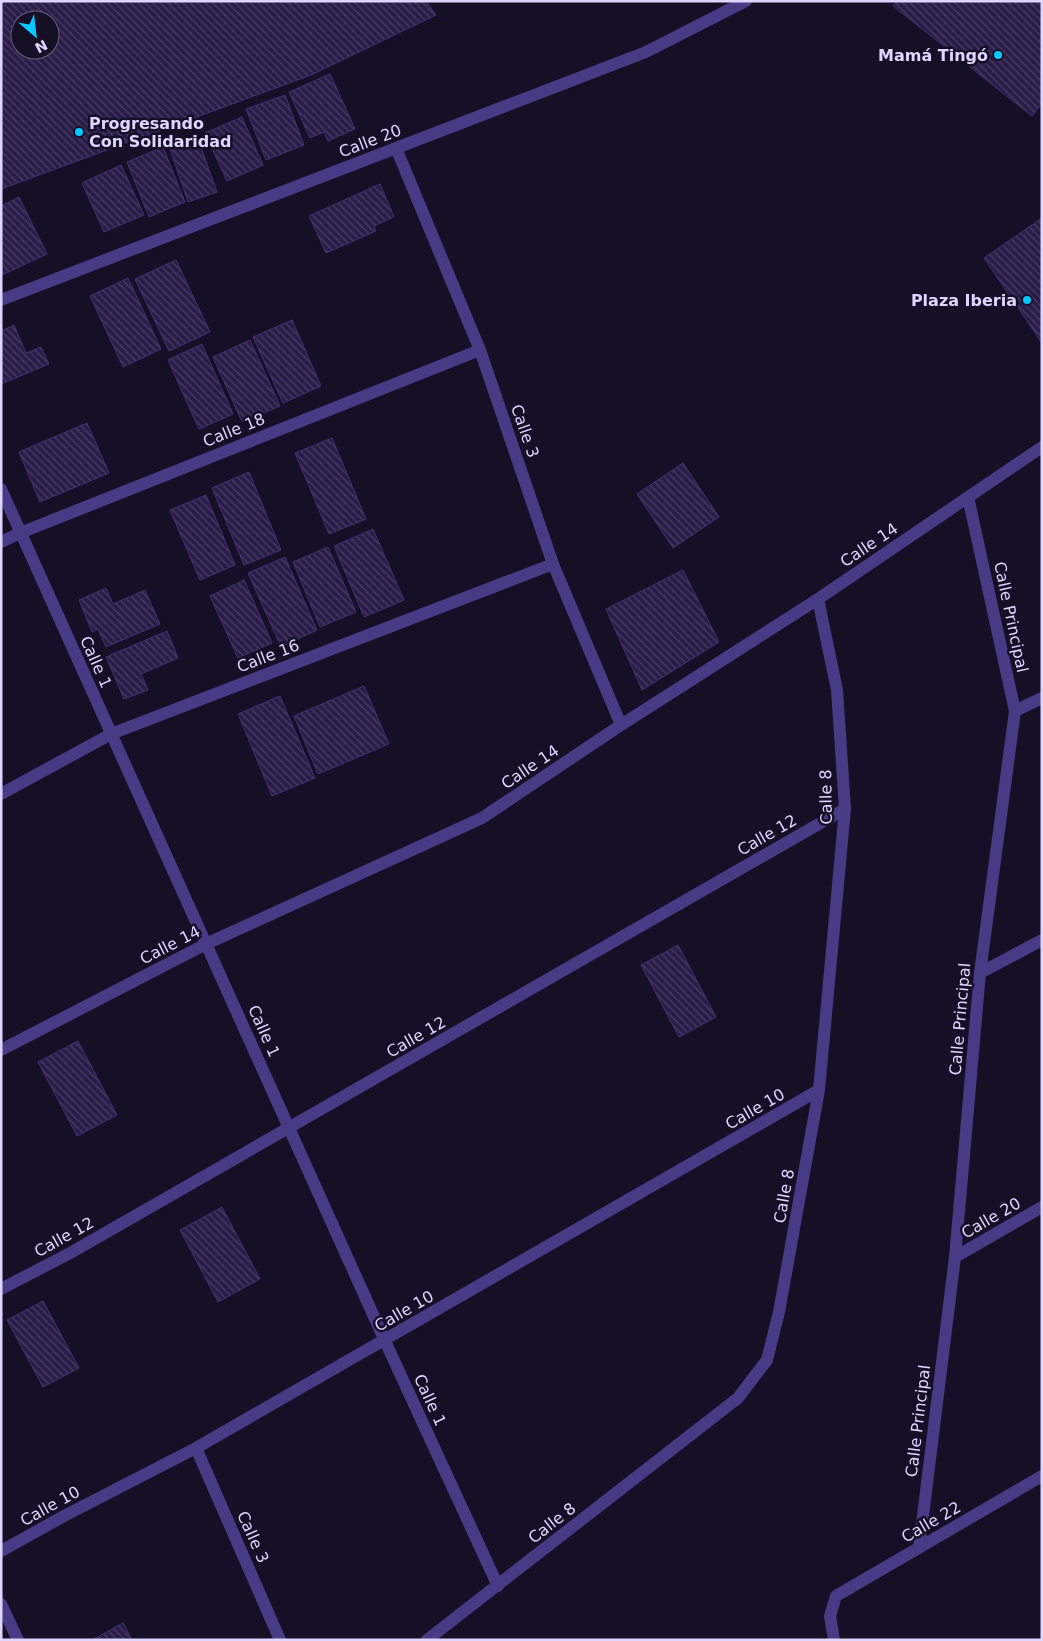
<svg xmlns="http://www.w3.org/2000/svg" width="1043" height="1641" viewBox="0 0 1043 1641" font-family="'DejaVu Sans',sans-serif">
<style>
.building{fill:url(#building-back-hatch);stroke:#442e74;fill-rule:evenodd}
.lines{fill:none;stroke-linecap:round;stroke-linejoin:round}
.street{stroke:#473b86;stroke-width:12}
.poi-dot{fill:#03c7fe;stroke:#161027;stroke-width:2}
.labels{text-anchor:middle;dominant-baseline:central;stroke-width:5;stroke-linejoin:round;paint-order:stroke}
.poi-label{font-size:16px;font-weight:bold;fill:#dfd6ff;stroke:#161027;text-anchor:end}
.street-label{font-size:16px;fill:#dfd6ff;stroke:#161027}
</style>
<defs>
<pattern id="building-back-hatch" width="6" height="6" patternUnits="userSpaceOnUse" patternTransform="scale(1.25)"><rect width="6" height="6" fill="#2a1c48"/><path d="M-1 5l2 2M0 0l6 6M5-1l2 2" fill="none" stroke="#483c63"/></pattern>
</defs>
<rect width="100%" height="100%" fill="#161027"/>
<path class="building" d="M1 1H426L436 15 311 75 1 189ZM20 20H50V50H20Z
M897 1H1042V103L1032 116 893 6Z
M330 74 355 129 328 141 324 132 310 138 289 92Z
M285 95 304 145 266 160 246 109Z
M242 117 263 165 227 181 205 133Z
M198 139 217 192 188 202 170 149Z
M163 147 185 202 149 217 127 162Z
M121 165 144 215 104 232 82 183Z
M380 184 394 217 374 226 376 231 326 253 309 216Z
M19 197 47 254 2 275 1 206Z
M1042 218V343L984 258Z
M176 260 210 332 169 351 135 279Z
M128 278 161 349 123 367 90 296Z
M292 320 321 386 283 403 253 337Z
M14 325 26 353 41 347 49 364 1 384V331Z
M250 340 280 406 242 422 213 357Z
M202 344 233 414 199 429 168 360Z
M87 423 109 473 40 502 19 452Z
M332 438 366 519 329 534 295 453Z
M683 463 719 517 673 548 637 494Z
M249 472 281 550 244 565 212 488Z
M206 495 235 565 200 580 170 510Z
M373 529 404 600 364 617 334 546Z
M328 547 356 612 320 627 293 562Z
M285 557 317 630 281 647 248 573Z
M683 570 719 642 642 690 606 609Z
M244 580 272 643 238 658 210 596Z
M106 588 113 604 145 590 160 624 106 647 98 629 92 632 79 600Z
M167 631 178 658 141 674 148 690 124 699 106 657Z
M364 686 389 744 318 774 294 716Z
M280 696 315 778 272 796 238 714Z
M678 945 716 1017 679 1037 641 965Z
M78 1041 117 1115 77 1136 38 1062Z
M222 1207 260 1279 218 1302 180 1230Z
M43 1301 79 1368 43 1387 7 1320Z
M123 1623 132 1640H92Z"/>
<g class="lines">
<path class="street" d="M396 148 480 350 553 564 621 725
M1 300 646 52 746 1
M1 489 385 1341 498 1586
M1 542 20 533 480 350
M1015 711 1042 698
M1 794 111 734 553 564
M980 973 1042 940
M1 1050 206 944 482 818 621 725 818 599 1042 447
M955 1257 1042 1207
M1 1289 72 1252 845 809
M196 1448 280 1640
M919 1548 955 1257 980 973 1015 711 968 497
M1 1551 64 1516 196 1448 819 1090
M1 1604 18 1640
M427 1640 738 1398 767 1360 779 1312 819 1090 845 809 837 690 818 599
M834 1640 830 1616 836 1596 1042 1476"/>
</g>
<g class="poi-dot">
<circle cx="998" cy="55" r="5"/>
<circle cx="79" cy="132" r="5"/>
<circle cx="1027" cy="300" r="5"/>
</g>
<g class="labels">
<g class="poi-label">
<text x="988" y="55">Mamá Tingó</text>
<text x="89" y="123" text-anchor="start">Progresando<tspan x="89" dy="18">Con Solidaridad</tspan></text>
<text x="1017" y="300">Plaza Iberia</text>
</g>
<g class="street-label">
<text transform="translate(370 141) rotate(-21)">Calle 20</text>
<text transform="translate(234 430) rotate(-22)">Calle 18</text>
<text transform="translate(525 431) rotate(71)">Calle 3</text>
<text transform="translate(869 545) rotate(-34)">Calle 14</text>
<text transform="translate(1011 617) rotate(78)">Calle Principal</text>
<text transform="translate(268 656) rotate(-21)">Calle 16</text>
<text transform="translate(96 662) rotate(66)">Calle 1</text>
<text transform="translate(530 767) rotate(-34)">Calle 14</text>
<text transform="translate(826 797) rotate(-91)">Calle 8</text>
<text transform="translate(767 835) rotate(-30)">Calle 12</text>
<text transform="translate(170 945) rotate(-27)">Calle 14</text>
<text transform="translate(960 1019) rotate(-85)">Calle Principal</text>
<text transform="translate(264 1031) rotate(66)">Calle 1</text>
<text transform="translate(416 1037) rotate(-30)">Calle 12</text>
<text transform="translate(755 1109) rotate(-30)">Calle 10</text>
<text transform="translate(784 1196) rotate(-80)">Calle 8</text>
<text transform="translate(991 1218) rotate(-30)">Calle 20</text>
<text transform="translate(64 1237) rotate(-29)">Calle 12</text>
<text transform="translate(404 1311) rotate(-30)">Calle 10</text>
<text transform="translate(430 1400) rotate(65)">Calle 1</text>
<text transform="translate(918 1421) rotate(-83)">Calle Principal</text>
<text transform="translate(50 1506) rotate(-29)">Calle 10</text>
<text transform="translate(931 1522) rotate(-30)">Calle 22</text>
<text transform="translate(552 1523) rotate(-38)">Calle 8</text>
<text transform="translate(253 1537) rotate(66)">Calle 3</text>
</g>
</g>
<rect width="1043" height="1641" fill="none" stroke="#dfd6ff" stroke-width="5"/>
<g transform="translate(35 35) rotate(152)"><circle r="24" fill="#161027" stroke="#665f7d"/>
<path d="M0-4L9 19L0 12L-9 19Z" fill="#03c7fe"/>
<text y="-8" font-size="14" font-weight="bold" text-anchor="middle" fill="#dfd6ff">N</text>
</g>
</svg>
